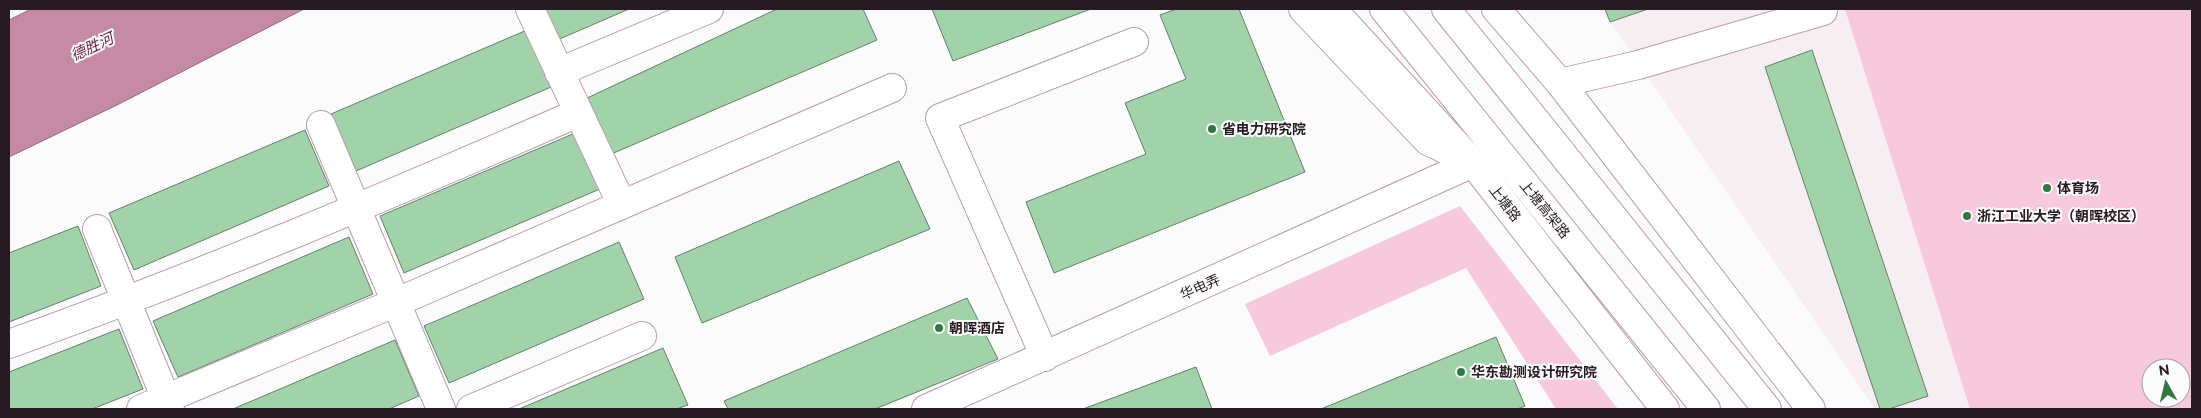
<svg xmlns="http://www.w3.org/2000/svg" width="2201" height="418" viewBox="0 0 2201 418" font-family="Raleway,'Noto Sans SC',sans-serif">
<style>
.built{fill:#f7eef1;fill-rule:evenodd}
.green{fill:#f6cadc;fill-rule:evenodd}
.water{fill:#c58ba4;stroke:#96697c}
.building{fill:#a1d2aa;stroke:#65806a}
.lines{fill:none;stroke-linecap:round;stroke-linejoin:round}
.minor-casing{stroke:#bc9aa8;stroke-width:30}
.major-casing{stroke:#bc9aa8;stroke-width:30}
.highway-casing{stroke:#bc9aa8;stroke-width:30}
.minor{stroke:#fff;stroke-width:28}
.major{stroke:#fff;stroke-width:28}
.highway{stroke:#fff;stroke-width:28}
.poi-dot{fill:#307744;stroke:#fbfbfb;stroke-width:2}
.labels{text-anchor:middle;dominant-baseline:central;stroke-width:4;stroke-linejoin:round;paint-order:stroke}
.poi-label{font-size:14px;font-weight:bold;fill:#271a20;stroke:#fbfbfb;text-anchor:start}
.street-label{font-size:14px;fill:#271a20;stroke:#fbfbfb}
.water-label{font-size:15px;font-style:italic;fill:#641f43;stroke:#fbfbfb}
</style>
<rect width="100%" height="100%" fill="#fbfbfb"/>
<path class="built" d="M1598 9H2192V409H1875L1610 22ZM2151 368H2181V398H2151Z"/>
<path class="green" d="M1845 9H2192V409H1970ZM2151 368H2181V398H2151Z
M1460 206 1618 409H1556L1466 268 1270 356 1245 304Z"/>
<path class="water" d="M31 9H304L119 104 9 157V20Z"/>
<path class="building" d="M541 9H629L555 41Z
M777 9H863L877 40 609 155 585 99Z
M932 9H1091L953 61Z
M1176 9H1239L1305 172 1054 273 1026 202 1146 154 1125 103 1186 79 1160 15Z
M1605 9H1648L1610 22Z
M527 30 551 87 356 171 331 114Z
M1812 50 1928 396 1889 409H1880L1765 67Z
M305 130 329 186 134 270 109 213Z
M575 133 600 189 404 273 380 216Z
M899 161 930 229 702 323 675 257Z
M78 226 101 286 9 322V253Z
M349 237 373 294 178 377 153 321Z
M619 242 644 299 449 383 424 326Z
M967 298 998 359 875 409H728L724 401Z
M119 329 143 389 92 409H9V372Z
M1496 337 1525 406 1517 409H1321Z
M395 340 419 396 389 409H233Z
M663 348 688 405 676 409H519Z
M1196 367 1212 409H1083Z"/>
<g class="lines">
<g class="minor-casing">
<path id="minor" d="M530 9 622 205
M1303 9 1428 141 1472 162
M559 72 709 9
M1560 83 1638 65 1823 11 1822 9
M321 125 441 409
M97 229 170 409
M9 344C202 275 390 195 578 113
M1045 357 940 118 1134 42
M141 409 397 302 892 88
M471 409 642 336
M926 409 1473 163"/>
</g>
<g class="major-casing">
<path id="major" d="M1332 9 1473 163 1665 409
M1496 9 1560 83 1811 409"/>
</g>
<g class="highway-casing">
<path id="highway" d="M1384 9 1706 409
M1446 9 1767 409"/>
</g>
<use href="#minor" class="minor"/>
<use href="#major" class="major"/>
<use href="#highway" class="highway"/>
</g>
<g class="poi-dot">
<circle cx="1212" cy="129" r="5"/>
<circle cx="2047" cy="188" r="5"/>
<circle cx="1967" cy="216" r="5"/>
<circle cx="939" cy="328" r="5"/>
<circle cx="1461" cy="372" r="5"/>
</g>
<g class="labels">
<g class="poi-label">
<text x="1222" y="129">省电力研究院</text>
<text x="2057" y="188">体育场</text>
<text x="1977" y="216">浙江工业大学（朝晖校区）</text>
<text x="949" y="328">朝晖酒店</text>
<text x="1471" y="372">华东勘测设计研究院</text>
</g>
<g class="street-label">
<text transform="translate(1505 203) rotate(52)">上塘路</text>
<text transform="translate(1545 209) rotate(51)">上塘高架路</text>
<text transform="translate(1200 287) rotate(-24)">华电弄</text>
</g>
<g class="water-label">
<text transform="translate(92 47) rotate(-25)">德胜河</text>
</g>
</g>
<rect width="2201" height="418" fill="none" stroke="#271a20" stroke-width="20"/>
<g transform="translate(2166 383) rotate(352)"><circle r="24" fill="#fbfbfb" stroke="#a6a1a3"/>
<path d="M0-4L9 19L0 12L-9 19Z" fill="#307744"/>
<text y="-8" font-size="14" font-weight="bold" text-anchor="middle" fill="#271a20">N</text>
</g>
</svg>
